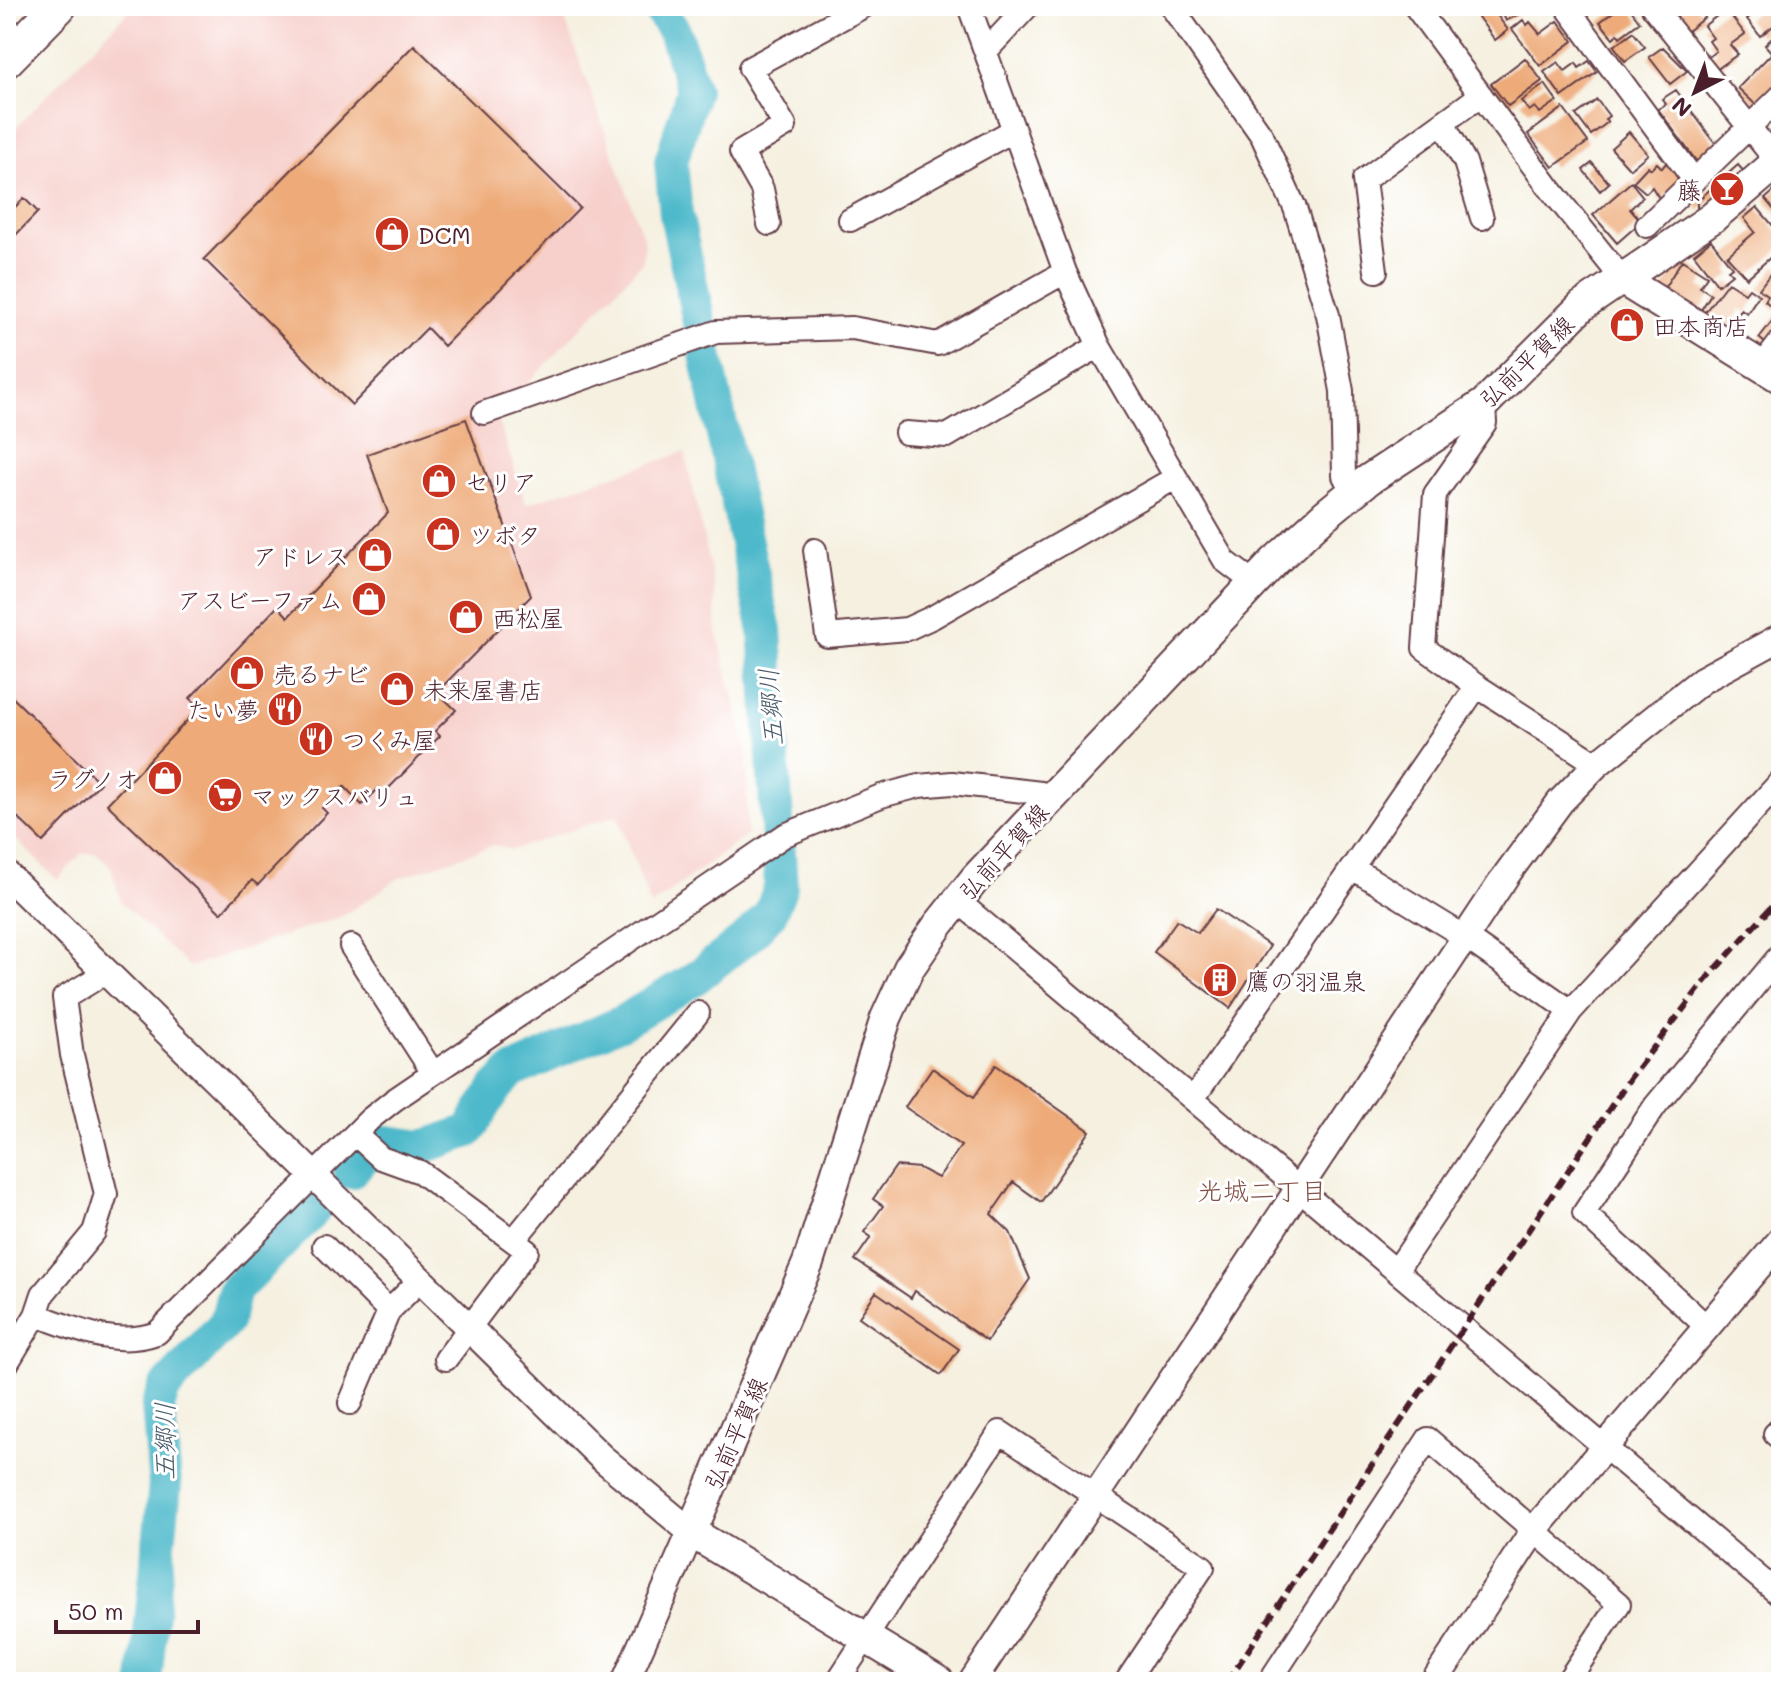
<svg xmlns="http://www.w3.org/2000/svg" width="1787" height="1688" viewBox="0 0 1787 1688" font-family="Mali,'Klee One',sans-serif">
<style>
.built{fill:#f7d0cc}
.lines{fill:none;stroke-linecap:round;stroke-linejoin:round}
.river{stroke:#4eb9cb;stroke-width:34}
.building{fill:#eeaa78}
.minor-casing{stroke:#643e46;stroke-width:26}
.tertiary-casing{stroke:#643e46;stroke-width:30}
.secondary-casing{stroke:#643e46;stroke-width:34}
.primary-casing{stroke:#643e46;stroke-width:38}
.minor{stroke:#fff;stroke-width:22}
.tertiary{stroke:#fff;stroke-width:26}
.secondary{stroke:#fff;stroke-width:30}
.primary{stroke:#fff;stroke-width:34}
.rail{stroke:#4a1f2b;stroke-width:6;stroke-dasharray:12 6;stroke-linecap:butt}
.labels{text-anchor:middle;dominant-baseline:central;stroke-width:6;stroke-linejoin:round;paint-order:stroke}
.poi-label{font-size:24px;fill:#4a1f2b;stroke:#fff;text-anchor:start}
.street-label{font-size:24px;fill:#4a1f2b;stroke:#fff}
.water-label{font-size:26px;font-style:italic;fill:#4c5d6b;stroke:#fff}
.neighbourhood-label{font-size:26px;fill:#835046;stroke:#fff}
</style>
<rect width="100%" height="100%" fill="#fff"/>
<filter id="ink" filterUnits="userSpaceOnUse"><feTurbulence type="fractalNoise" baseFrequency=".0125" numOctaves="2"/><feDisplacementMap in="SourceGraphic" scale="16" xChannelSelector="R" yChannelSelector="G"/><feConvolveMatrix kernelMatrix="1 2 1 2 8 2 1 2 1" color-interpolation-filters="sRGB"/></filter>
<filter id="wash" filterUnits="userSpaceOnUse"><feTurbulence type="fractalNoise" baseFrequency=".006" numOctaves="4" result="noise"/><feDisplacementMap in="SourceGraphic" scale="32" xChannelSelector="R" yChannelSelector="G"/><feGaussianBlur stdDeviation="1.8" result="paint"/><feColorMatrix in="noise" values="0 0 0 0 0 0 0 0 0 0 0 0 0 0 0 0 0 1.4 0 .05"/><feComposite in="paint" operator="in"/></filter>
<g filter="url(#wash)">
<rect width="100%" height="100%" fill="#f5f0e0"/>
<path class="built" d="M133 6H560L645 243 642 263 497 416 526 504 685 452 714 585 717 631 747 751V835L651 906 617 815 512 850 494 845 399 878 343 916 189 967 121 902 111 867 96 853 81 854 57 880 6 829V138Z"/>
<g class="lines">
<path class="river" d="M350 1172 381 1141 423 1147 469 1131 495 1089 512 1072 622 1022 693 980 750 935 770 914 781 886 765 631 676 214 671 162 693 90 674 31 657 6
M145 1682 165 1485 158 1406 164 1389 226 1322 234 1291 314 1210"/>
</g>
<g id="blocks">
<path class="building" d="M1499 6H1536L1506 21Z
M1621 6H1628L1640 22 1620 37 1618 34 1613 38 1600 22Z
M1686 6H1696L1705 17 1686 32 1677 18Z
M1763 6H1781V20L1760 36 1747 19Z
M1491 7 1508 30 1495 40 1478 17Z
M1726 9 1745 34 1730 45 1738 54 1716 70 1707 58 1716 51 1709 41 1713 38 1704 26Z
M1523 20 1527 25 1530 22 1540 34 1558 21 1573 41 1540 66 1512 29Z
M1781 29V86L1759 108 1738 88 1772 53 1765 45Z
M1633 32 1645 47 1625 61 1614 46Z
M414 45 580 208 444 346 427 328 352 405 204 259Z
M1663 47 1687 71 1670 84 1649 57Z
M1525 58 1542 81 1508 106 1491 84Z
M1589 61 1597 72 1562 97 1544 72 1558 62 1565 71 1576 63 1579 68Z
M1545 84 1557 101 1540 113 1535 107 1529 111 1521 101Z
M1676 90 1718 147 1697 162 1658 109 1666 104 1662 99Z
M1597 100 1609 116 1605 119 1608 122 1591 135 1576 115Z
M1563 108 1588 142 1553 167 1528 134Z
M1629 132 1648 154 1630 169 1611 148Z
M1667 162 1683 177 1661 201 1652 187 1646 193 1633 182 1648 166 1651 169 1657 163 1662 168Z
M1592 163 1609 183 1600 191 1583 170Z
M1738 165 1747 175 1697 211V201Z
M1631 182 1643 197 1630 209 1641 222 1617 243 1593 215Z
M1781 185V218L1765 199Z
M24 198 38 212 6 245V216Z
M1757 207 1781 235V248L1747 278 1727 256 1755 232 1744 218Z
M1711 240 1732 267 1728 270 1732 274 1718 285 1694 254Z
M1682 260 1707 276 1700 287 1711 294 1699 313 1663 290Z
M1776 266 1781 270V332L1770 347 1759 338 1779 312 1765 301 1768 296 1759 289Z
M1728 282 1745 293 1749 288 1759 295 1747 313 1741 309 1726 332 1702 316Z
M466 419 531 596 437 692 456 710 435 731 440 736 384 793 379 788 362 805 344 786 322 808 327 813 258 885 252 880 221 913 107 804 200 707 190 698 278 606 288 617 388 513 367 454Z
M6 691 100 783 43 842 6 806Z
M1216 909 1270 946 1230 1008 1154 952 1177 920 1198 933Z
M996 1065 1090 1131 1041 1202 1013 1182 991 1214 1010 1232 1030 1279 987 1341 915 1291 911 1298 855 1260 871 1237 864 1232 883 1206 873 1199 896 1166 919 1168 938 1178 961 1146 905 1107 932 1068 974 1097Z
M876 1292 959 1349 941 1375 859 1317Z"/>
</g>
</g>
<g filter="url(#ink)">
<use href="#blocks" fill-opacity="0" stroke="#643e46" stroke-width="2"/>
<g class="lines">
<g class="minor-casing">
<path id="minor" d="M969 6 1065 272 1099 346 1225 561 1254 583
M1171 6 1262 136 1295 208 1328 315 1342 391 1344 476 1354 491
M1415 6 1548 186 1623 280
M1566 6 1694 180
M1652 6 1778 163
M987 50 1028 6
M1443 123 1465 162 1482 218
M850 220 1014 130
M769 224 762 189 741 152 785 126 750 68 864 6
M1647 226 1781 96
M1376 271 1364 180 1481 95
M1762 366 1781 341
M484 413 716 332 852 328 938 344 1065 272
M906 433 947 436 1099 346
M815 550 827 636 907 629 933 617 1175 478
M1477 686 1424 648 1435 494 1485 423 1484 404
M1354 869 1465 937 1571 1011
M958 901 1781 1596
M351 946 433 1073
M1193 1099 1477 686 1597 764
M355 1134 381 1158 420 1172 527 1251 446 1359
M514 1240 698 1013
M324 1246 389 1311
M1396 1271 1571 1011 1781 781
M36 1315C76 1329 115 1348 157 1333L370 1119 394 1100 785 835 881 796 919 786 952 783 1041 793 1050 800
M1707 1327 1584 1213 1655 1106 1781 954
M6 1365 36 1315 43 1294 94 1232 106 1194 72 1055 64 998 92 981 103 969
M350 1403 389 1311 420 1280
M1781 1428 1775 1434 1781 1439
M837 1682 1000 1432 1203 1567 1126 1682
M1269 1682 1428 1439 1619 1604 1567 1682"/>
</g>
<g class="tertiary-casing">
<path id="tertiary" d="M6 874 601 1457 691 1532 625 1682
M972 1682 1507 874 1560 802 1597 764 1702 680 1781 637
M1434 1682 1534 1530 1781 1240"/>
</g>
<g class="secondary-casing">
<path id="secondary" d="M1623 280 1781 378
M939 1682 691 1532 808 1263 886 1018 909 968 939 924 975 879 1275 561 1325 515 1368 480 1484 404 1582 306 1712 218 1781 159"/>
</g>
<g class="primary-casing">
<path id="primary" d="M6 60 59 6"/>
</g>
<use href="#minor" class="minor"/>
<use href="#tertiary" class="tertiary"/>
<use href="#secondary" class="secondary"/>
<use href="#primary" class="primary"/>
<path class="rail" d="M1227 1682 1630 1078 1705 981 1781 896"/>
</g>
</g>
<defs>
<g id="bar-disc" transform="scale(1.8)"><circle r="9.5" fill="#c8321e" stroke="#fff"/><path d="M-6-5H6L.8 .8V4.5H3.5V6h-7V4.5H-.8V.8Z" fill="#fff"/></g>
<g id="shop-disc" transform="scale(1.8)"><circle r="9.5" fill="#c8321e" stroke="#fff"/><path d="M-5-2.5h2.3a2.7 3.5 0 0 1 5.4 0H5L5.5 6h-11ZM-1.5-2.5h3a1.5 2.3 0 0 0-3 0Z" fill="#fff"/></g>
<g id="restaurant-disc" transform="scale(1.8)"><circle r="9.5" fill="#c8321e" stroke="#fff"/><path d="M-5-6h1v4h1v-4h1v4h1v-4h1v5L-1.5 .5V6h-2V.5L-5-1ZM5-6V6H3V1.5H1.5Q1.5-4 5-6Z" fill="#fff"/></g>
<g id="supermarket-disc" transform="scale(1.8)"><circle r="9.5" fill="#c8321e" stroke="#fff"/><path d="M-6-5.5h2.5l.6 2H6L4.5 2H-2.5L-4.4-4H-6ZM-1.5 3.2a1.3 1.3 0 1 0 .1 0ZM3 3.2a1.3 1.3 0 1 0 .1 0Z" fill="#fff"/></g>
<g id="building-disc" transform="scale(1.8)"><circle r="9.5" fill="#c8321e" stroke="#fff"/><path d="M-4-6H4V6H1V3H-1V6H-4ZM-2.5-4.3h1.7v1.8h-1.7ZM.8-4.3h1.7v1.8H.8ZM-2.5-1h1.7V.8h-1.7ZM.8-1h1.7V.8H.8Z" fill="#fff"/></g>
</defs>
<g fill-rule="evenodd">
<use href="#bar-disc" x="1727" y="189"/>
<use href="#shop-disc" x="392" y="234"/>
<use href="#shop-disc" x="1627" y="325"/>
<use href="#shop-disc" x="439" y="481"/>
<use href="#shop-disc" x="443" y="534"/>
<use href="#shop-disc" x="375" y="555"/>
<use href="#shop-disc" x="369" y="599"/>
<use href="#shop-disc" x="466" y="617"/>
<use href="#shop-disc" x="247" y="673"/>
<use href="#shop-disc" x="397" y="689"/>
<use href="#restaurant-disc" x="285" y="709"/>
<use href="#restaurant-disc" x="316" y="739"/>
<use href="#shop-disc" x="165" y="778"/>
<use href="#supermarket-disc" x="225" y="795"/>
<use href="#building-disc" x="1220" y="980"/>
</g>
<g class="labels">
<g class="poi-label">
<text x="1701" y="189" text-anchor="end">藤</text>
<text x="418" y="234">DCM</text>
<text x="1653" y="325">田本商店</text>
<text x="465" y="481">セリア</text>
<text x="469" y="534">ツボタ</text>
<text x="349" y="555" text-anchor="end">アドレス</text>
<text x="343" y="599" text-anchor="end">アスビーファム</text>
<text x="492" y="617">西松屋</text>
<text x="273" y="673">売るナビ</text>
<text x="423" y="689">未来屋書店</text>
<text x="259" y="709" text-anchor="end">たい夢</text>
<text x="342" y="739">つくみ屋</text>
<text x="139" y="778" text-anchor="end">ラグノオ</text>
<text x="251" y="795">マックスバリュ</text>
<text x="1246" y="980">鷹の羽温泉</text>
</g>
<g class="street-label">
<text transform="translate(1526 361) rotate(-44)">弘前平賀線</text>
<text transform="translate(1003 851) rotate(-48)">弘前平賀線</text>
<text transform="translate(735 1433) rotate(-66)">弘前平賀線</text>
</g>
<g class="water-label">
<text transform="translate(770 707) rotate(-94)">五郷川</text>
<text transform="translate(164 1441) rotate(-90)">五郷川</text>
</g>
<g class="neighbourhood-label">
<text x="1262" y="1190">光城二丁目</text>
</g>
</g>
<rect width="1787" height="1688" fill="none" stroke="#fff" stroke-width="32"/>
<g transform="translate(1695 92) rotate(222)" stroke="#ffffff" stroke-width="6" paint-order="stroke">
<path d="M0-6L14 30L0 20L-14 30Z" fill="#4a1f2b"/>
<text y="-12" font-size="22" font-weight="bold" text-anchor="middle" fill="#4a1f2b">N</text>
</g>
<path d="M56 1620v12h142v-12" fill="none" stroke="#4a1f2b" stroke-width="4"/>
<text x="68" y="1620" font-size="24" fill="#4a1f2b" stroke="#ffffff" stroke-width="6" paint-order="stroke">50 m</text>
</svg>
